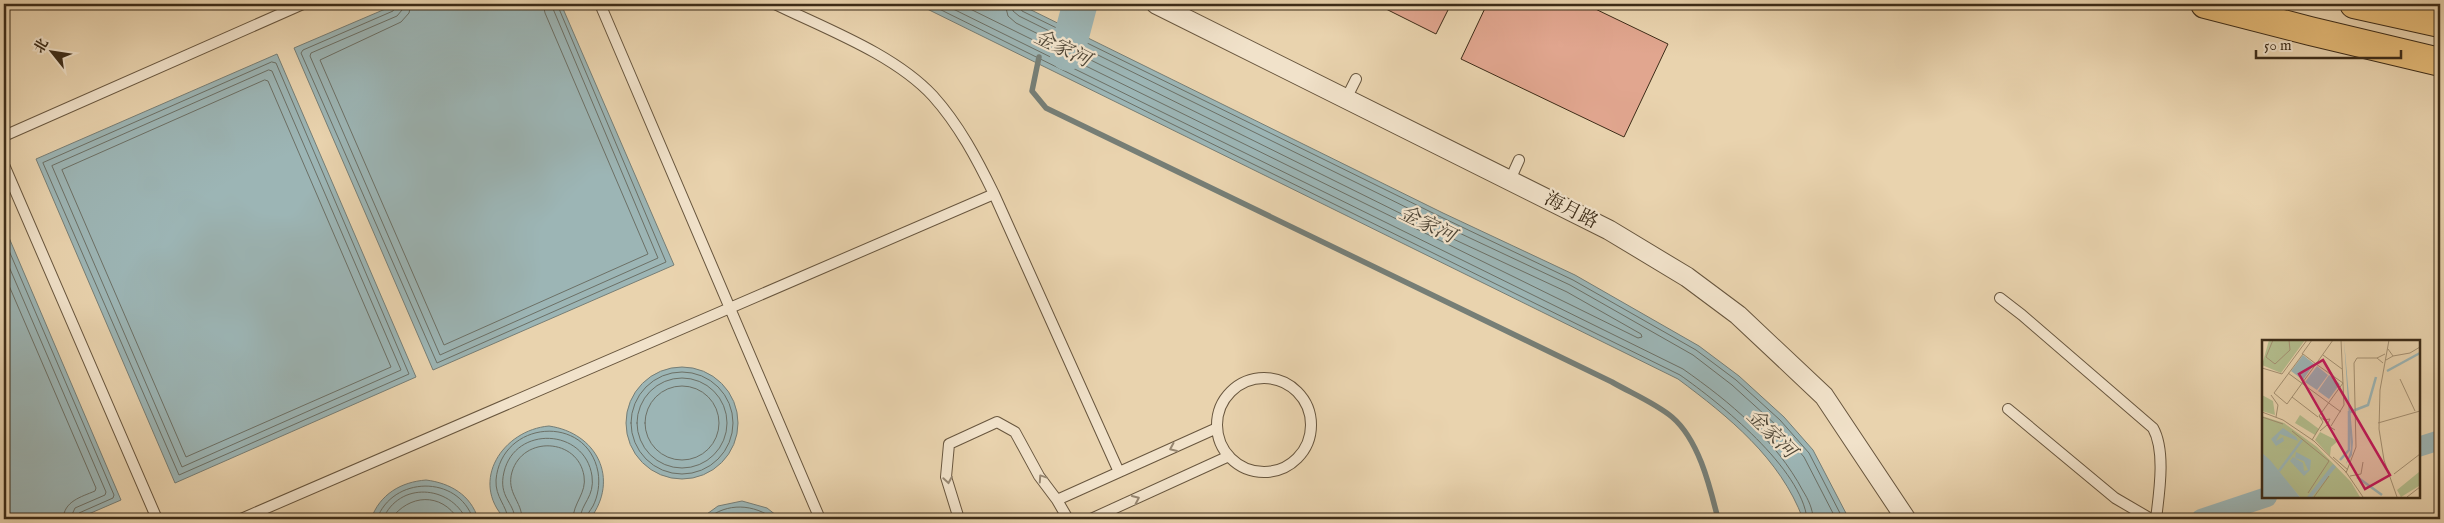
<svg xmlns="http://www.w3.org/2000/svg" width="2444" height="523" viewBox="0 0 2444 523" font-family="'IM FELL English','Noto Serif SC',serif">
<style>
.water{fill:#9cb5b5;stroke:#767e76}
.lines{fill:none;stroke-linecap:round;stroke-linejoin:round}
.shore{stroke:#6c7066;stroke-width:1}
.stream{stroke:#767e76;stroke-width:5.5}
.canal{stroke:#9cb5b5;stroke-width:20}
.river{stroke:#9cb5b5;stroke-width:35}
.building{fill:#e1a68f;stroke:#3d2c18}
.lane-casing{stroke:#68563e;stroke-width:12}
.street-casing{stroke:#68563e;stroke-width:21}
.primary-casing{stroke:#3d2c18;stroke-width:30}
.lane{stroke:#f1e2ca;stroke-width:10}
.street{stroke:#f1e2ca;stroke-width:19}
.primary{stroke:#e4ba77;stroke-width:28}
.oneway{stroke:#978771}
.labels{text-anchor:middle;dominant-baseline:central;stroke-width:4.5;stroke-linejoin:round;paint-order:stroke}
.street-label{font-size:19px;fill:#3d2c18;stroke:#f1e2ca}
.water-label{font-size:20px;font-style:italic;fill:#504737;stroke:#f1e2ca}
.inset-river{fill:none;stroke:#9cb5b5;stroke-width:2.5}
.inset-road{fill:none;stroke:#a49072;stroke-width:1}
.view{fill:#c2185b;fill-opacity:0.15;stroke:#c2185b;stroke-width:2.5}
.inset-edge{fill:none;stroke:#3d2c18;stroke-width:2.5}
</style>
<rect width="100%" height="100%" fill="#e9d3ae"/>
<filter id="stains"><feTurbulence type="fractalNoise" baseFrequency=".004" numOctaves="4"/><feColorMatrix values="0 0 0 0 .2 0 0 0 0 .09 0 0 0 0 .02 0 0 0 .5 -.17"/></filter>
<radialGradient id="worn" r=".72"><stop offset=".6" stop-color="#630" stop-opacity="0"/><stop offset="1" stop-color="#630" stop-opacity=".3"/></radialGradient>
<path class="water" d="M397 4H561L674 265 433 370 294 48Z
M917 4H1019L1443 213 1575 275 1699 346 1739 376 1784 417 1813 450 1849 519H1803C1780 458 1729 417 1678 379Z
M277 54 416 377 175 483 36 159Z
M4 226 121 500 77 519H4Z
M626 423a56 56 0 1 1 112 0a56 56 0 1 1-112 0Z
M549 426C597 433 620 479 590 519H505C469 481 503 430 549 426Z
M426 480C450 483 471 495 478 519H371C380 494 401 482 426 480Z
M742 501 767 508 781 519H700L718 506Z"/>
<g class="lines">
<path class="shore" d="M397 4 393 11 303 50 301 53 437 363 666 262 557 4
M403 4 402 10 397 16 311 53 310 56 440 355 658 258 551 4
M411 4 409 13 401 22 320 60 444 345 648 254 545 13 543 4
M929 4 1680 375C1720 403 1802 469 1807 519
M943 4 1683 369C1730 402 1776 440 1803 491 1808 499 1813 509 1813 519
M960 4 1638 338 1642 337 1641 334 1567 292 1434 230 1016 23 1008 16 1005 4
M1012 4 1013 11 1019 16 1438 223 1570 285 1693 355 1732 385 1776 425 1804 457 1836 519
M1019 4 1022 11 1441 217 1573 280 1696 350 1736 380 1780 420 1809 453 1843 519
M272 62 276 63 409 374 179 475 43 163Z
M269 70 272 71 401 370 182 467 52 166Z
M265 80 268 81 391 367 186 457 62 170Z
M4 239 114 495 113 498 79 513 77 519
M4 255 106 492 105 495 75 508 70 519
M4 274 96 488 95 491C81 497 64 501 63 519
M631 423a51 51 0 1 1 102 0a51 51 0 1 1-102 0Z
M637 423a45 45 0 1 1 90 0a45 45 0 1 1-90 0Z
M645 423a37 37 0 1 1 74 0a37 37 0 1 1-74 0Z
M377 519C392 476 458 474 473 519
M383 519C399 481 450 485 466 519
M391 519C409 494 441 492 458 519
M508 519C507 506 495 497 496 480 501 420 587 413 598 472 600 484 598 496 593 506 590 511 587 514 586 519
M515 519C514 502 498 497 504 472 515 425 585 428 592 476 595 497 581 503 580 519
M522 519C522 501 506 493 512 472 523 435 578 438 584 476 587 493 573 503 573 519
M707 519C727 502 754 504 774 519"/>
<path class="stream" d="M1039 57 1032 91 1046 108 1612 382C1631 393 1655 403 1672 417 1699 440 1710 487 1718 519"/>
<path class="canal" d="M2418 447 2440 440
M2201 519 2267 497"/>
<path class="river" d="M1067 53 1080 4"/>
</g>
<path class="building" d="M1376 4H1451L1436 34Z
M1487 4H1585L1668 44 1624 137 1461 59Z"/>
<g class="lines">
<g class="lane-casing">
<path id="lane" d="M600 4 820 519
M775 4C826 29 894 54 933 96 959 125 977 159 994 194L1119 472
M1346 99 1356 79
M4 136 303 4
M4 165 157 519
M1510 180 1519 160
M2000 298 2022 315 2153 428C2166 451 2159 494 2156 519
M1217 425a47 47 0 1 1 94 0a47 47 0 1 1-94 0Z
M2008 409 2115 498 2151 519
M1057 500 1217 428
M241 519 994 194
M959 519 946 477 949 444 997 422 1015 432 1039 476 1057 500 1068 519
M1091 519 1229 456"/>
</g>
<g class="street-casing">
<path id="street" d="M1156 4 1609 230 1687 277 1738 315 1824 396 1906 519"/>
</g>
<g class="primary-casing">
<path id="primary" d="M2205 4 2310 31 2440 62
M2354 4 2440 23"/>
</g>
<use href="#lane" class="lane"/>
<use href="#street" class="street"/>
<use href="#primary" class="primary"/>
</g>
<defs><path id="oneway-chevron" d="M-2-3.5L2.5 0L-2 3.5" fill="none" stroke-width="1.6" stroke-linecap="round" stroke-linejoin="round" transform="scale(1.25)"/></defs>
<g class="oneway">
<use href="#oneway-chevron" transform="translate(1173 448) rotate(156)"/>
<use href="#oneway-chevron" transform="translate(1042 478) rotate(-124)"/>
<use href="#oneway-chevron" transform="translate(948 480) rotate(81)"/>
<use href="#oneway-chevron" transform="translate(1136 499) rotate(-25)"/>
</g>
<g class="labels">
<g class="street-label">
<text transform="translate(1571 211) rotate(27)">海月路</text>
</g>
<g class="water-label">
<text transform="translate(1062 49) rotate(26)">金家河</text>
<text transform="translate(1427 225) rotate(26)">金家河</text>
<text transform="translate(1771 434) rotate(45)">金家河</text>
</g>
</g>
<g transform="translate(2262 340)">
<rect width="158" height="158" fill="#e9d3ae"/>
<path d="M7 0H43L19 33 0 25ZM0 55 11 61 13 75 0 71ZM38 75 57 89 53 95 33 83ZM0 76 22 83 55 107 89 142 98 157H38L0 113ZM58 92 76 101 69 107 68 116 53 100ZM157 132V146L139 157 135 150Z" fill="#b3bd8d"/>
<path d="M82 0 91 102 90 115 84 124 89 109ZM41 15 52 24 41 40 29 31ZM55 26 66 35 55 50 43 42ZM67 35 78 44 67 59 56 51ZM21 88 34 97 36 101 18 94 14 101 21 97 22 101 14 106 9 99ZM34 112 49 120 48 130 42 136 28 121 31 117 41 123 42 131 46 130 42 121 33 118ZM0 113 8 120 38 157H0ZM71 124 74 127 50 157H45Z" fill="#9cb5b5"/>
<path class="inset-river" d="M125 31 158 13M88 72 106 65 114 37M78 120 87 110V71M17 131 40 100M95 137 120 155"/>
<path class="inset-road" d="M11 0 4 17 13 24 28 10 27 0M127 0 118 50 117 89 122 120 135 157M40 14 50 0M61 15 80 29M131 16 148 13 158 7M124 20 131 16 126 9M121 23 115 18 123 14M0 28 20 34 45 0M26 33 79 72M138 39 153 71M9 55 16 65 14 77M30 57 56 77M0 72 21 80 52 101 84 132 101 157M57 76 81 43 54 24 41 14 12 53 25 64 54 24 71 0M0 77 21 84M116 83 158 71M69 86 82 65 79 0M30 91 67 121M58 91 65 85 73 90M50 100 61 82 57 76 62 80 68 79 65 85M71 117 86 130M84 133 94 107 92 23 95 18H115M132 134 158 114M88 136 99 134 101 122M46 153 67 121M52 157 67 136M145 157 158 147"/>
<path class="view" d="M61 20 128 135 103 149 37 34Z"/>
<rect width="158" height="158" class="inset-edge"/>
</g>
<rect width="2444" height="523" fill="none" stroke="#e9d3ae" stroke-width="20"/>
<rect x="5" y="5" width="2434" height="513" fill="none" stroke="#3d2c18" stroke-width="2.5"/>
<rect x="10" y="10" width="2424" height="503" fill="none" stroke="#3d2c18"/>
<g transform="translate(52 52) rotate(300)" stroke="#f1e2ca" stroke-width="4" paint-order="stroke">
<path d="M0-4L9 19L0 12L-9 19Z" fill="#3d2c18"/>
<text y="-8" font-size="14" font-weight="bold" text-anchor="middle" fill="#3d2c18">北</text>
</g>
<path d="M2256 50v8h145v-8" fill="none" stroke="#3d2c18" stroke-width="2.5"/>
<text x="2264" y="50" font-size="15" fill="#3d2c18" stroke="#f1e2ca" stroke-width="4" paint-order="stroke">50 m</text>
<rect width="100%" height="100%" filter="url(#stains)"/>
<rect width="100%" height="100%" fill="url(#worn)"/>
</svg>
